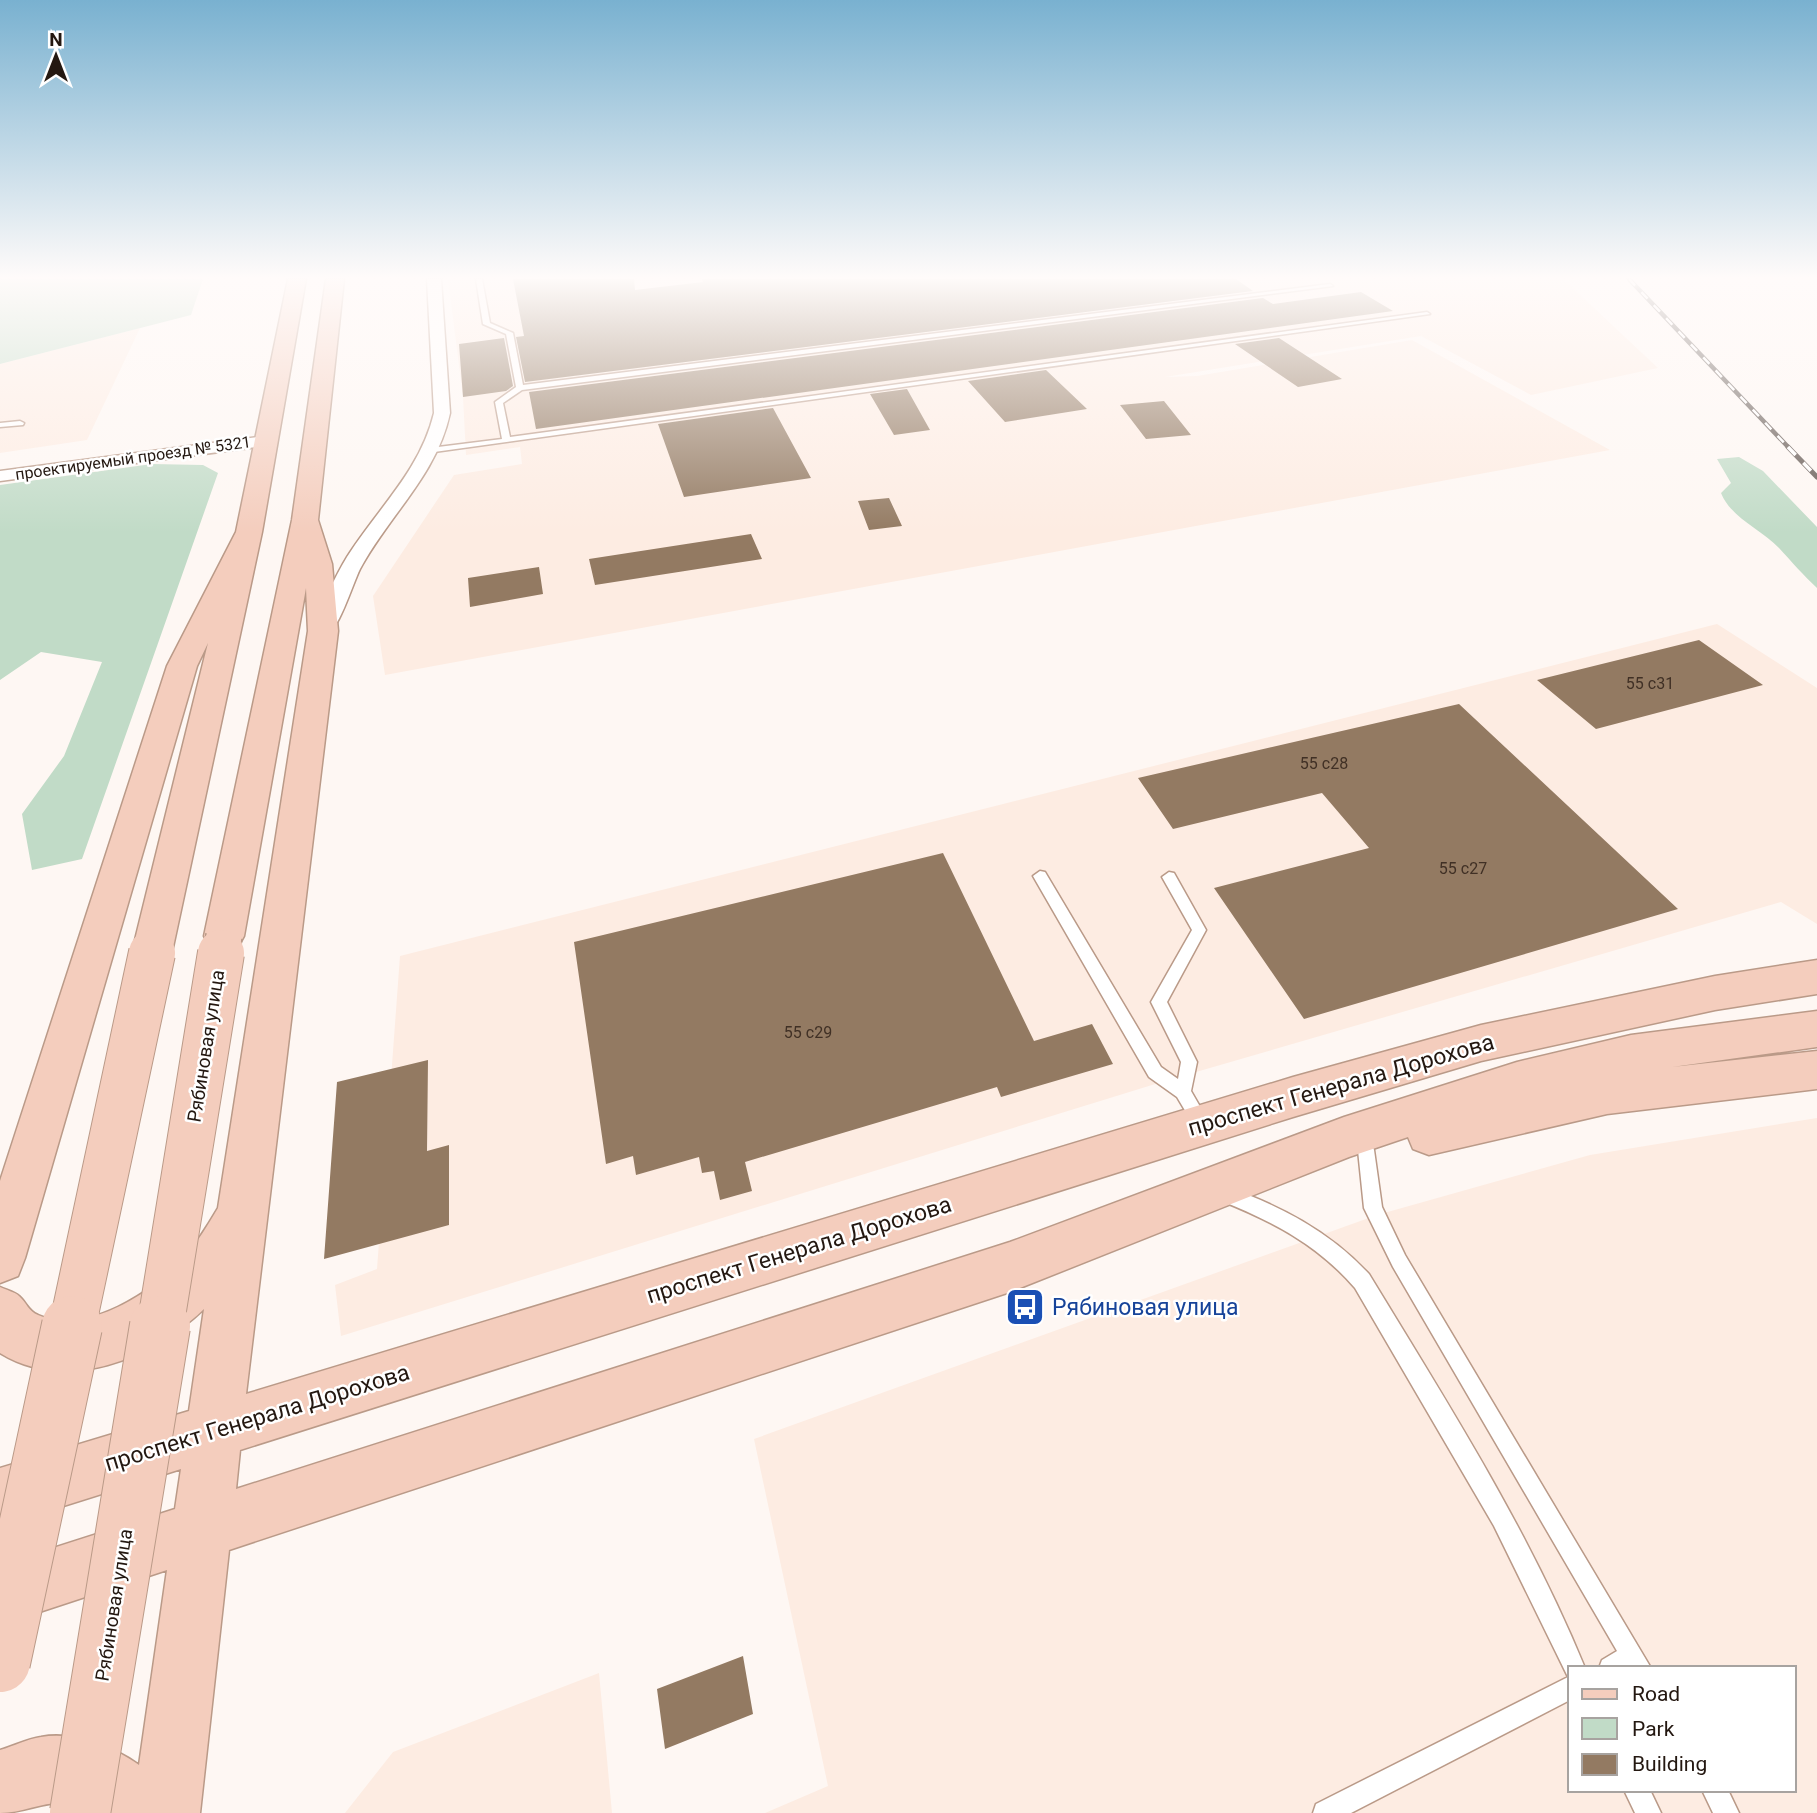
<svg xmlns="http://www.w3.org/2000/svg" width="1817" height="1813" viewBox="0 0 1817 1813" font-family="Roboto,sans-serif">
<style>
.built{fill:#fdece2;fill-rule:evenodd}
.green{fill:#c1dbc7}
.building{fill:#937a62}
.lines{fill:none;stroke-linecap:round;stroke-linejoin:round}
.lane-casing{stroke:#ba9a88;stroke-width:3}
.street-casing{stroke:#ba9a88;stroke-width:3}
.secondary-casing{stroke:#ba9a88;stroke-width:3}
.lane{fill:#fff;fill-rule:evenodd}
.street{fill:#fff;fill-rule:evenodd}
.secondary{fill:#f4cdbd;fill-rule:evenodd}
.rail-far1-casing{stroke:#635852;stroke-width:4.5}
.rail-casing{stroke:#635852;stroke-width:5}
.rail-far1{stroke:#fff;stroke-width:2.5;stroke-dasharray:9;stroke-linecap:butt}
.rail{stroke:#fff;stroke-width:3.5;stroke-dasharray:11;stroke-linecap:butt}
.secondary-bridge-far2-casing{stroke:#ba9a88;stroke-width:38;stroke-linecap:butt}
.secondary-bridge-far1-casing{stroke:#ba9a88;stroke-width:48;stroke-linecap:butt}
.secondary-bridge-casing{stroke:#ba9a88;stroke-width:62;stroke-linecap:butt}
.secondary-bridge-far2{stroke:#f4cdbd;stroke-width:35}
.secondary-bridge-far1{stroke:#f4cdbd;stroke-width:46}
.secondary-bridge{stroke:#f4cdbd;stroke-width:60}
.labels{text-anchor:middle;dominant-baseline:central;stroke-width:5;stroke-linejoin:round;paint-order:stroke}
.far-street-label{font-size:16px;fill:#241811;stroke:#fff}
.number-label{font-size:16px;fill:#403025}
.street-label{font-size:19px;fill:#241811;stroke:#fff}
.near-street-label{font-size:23px;fill:#241811;stroke:#fff}
.near-transit-label{font-size:23px;fill:#164399;stroke:#fff;text-anchor:start}
</style>
<rect width="100%" height="100%" fill="#fef7f3"/>
<path class="built" d="M448 279H1563L1658 368 1531 395 1421 336 1165 377 1197 376 1412 340 1610 450 385 675 373 596 454 475 522 464 520 447 466 455 463 397Z
M140 328 87 440 0 453V364Z
M1717 624 1817 688V924L1781 902 1165 1081 341 1336 335 1285 377 1269 400 956Z
M1817 1118V1813H765L828 1786 754 1439 1377 1215 1590 1155ZM1570 1668H1794V1790H1570Z
M599 1673 612 1813H345L393 1752Z"/>
<path class="green" d="M0 279H203L191 315 0 364Z
M1739 457 1763 471 1817 527V588C1803 575 1792 562 1779 548 1761 529 1731 518 1721 493L1731 483 1717 459Z
M152 464 203 465 218 473 82 859 32 870 22 814 64 756 102 662 41 652 0 680V485Z"/>
<path class="building" d="M513 279H634L635 290 703 282 702 279H1236L1253 291 525 382 516 337 524 336Z
M1361 292 1393 311 536 429 529 392 1263 298 1273 304Z
M504 338 513 386 506 391 463 397 459 344Z
M1279 338 1342 379 1298 387 1235 344Z
M1046 370 1087 409 1005 422 968 381Z
M907 389 930 430 894 435 870 394Z
M1164 401 1191 435 1146 439 1120 405Z
M773 408 811 478 684 497 658 424Z
M889 498 902 526 869 530 858 501Z
M751 534 762 559 595 585 589 559Z
M539 567 543 594 470 607 468 578Z
M1699 640 1763 685 1596 729 1537 680Z
M1459 704 1678 909 1304 1019 1214 888 1369 848 1322 793 1173 829 1138 778Z
M943 853 1034 1041 1092 1024 1113 1064 1001 1097 997 1087 745 1162 752 1191 720 1200 714 1171 702 1173 699 1157 636 1175 633 1156 606 1164 574 942Z
M428 1060 427 1151 449 1145V1225L324 1259 337 1082Z
M743 1656 753 1714 665 1749 657 1689Z"/>
<g class="lines">
<g class="lane-casing">
<path id="lane" d="M476 279H482L490 323 513 333 523 385 1330 284 1333 286 522 390 503 403 510 437 1427 312 1430 314 427 453V449L430 448 502 439 495 402 516 387 506 334 483 324Z
M20 421 24 423 23 425 0 427V423Z
M1040 871 1045 872 1161 1067 1178 1079 1181 1062 1151 1002 1192 930 1162 877 1169 872 1174 873 1206 930 1167 1002 1197 1062 1191 1091 1210 1124 1208 1129 1202 1132 1196 1129 1177 1097 1149 1077 1033 876Z
M1366 1142 1372 1144 1374 1150 1382 1207 1405 1255 1651 1668H1599L1602 1660 1617 1651 1393 1267 1364 1208 1358 1150 1360 1144Z
M1225 1186C1280 1206 1328 1230 1369 1274 1447 1402 1528 1529 1585 1668H1570V1700L1351 1813H1313L1316 1804 1568 1677 1494 1526 1355 1288C1317 1244 1272 1221 1219 1200L1216 1194 1219 1188Z
M1624 1790H1650L1661 1813H1635Z
M1702 1790H1728L1739 1813H1713Z"/>
</g>
<g class="street-casing">
<path id="street" d="M427 279H441L450 413C437 475 389 515 360 569 352 585 338 634 323 637L315 636 312 631C322 606 333 580 347 557 378 508 420 471 434 413Z
M266 436 272 437 274 441 272 445 0 481V471Z"/>
</g>
<g class="secondary-casing">
<path id="secondary" d="M288 279H306L262 532 172 952 166 963 152 968 138 963 132 952 208 643 197 666 25 1258 18 1276 0 1283V1181L167 666 236 532Z
M326 279H344L318 520 332 564 338 631 246 1394 1293 1077 1481 1025 1715 976 1817 960V994L1715 1010 1481 1061 1293 1117 240 1450 236 1489 1010 1242 1344 1117 1517 1062 1631 1035 1817 1011V1047L1672 1067 1817 1051V1089L1607 1114 1429 1155 1413 1149 1408 1137 1349 1157 1010 1292 229 1550 200 1813H92C61 1790 32 1813 0 1813V1750C14 1746 27 1739 41 1737 74 1731 113 1746 139 1765L167 1570 0 1625V1565L175 1509 181 1469 0 1526V1468L189 1411 204 1309C152 1359 67 1394 0 1353V1287C6 1290 15 1292 19 1296 26 1302 29 1312 38 1315 86 1336 154 1292 185 1257 198 1241 208 1225 218 1208L308 631 306 588 244 936 238 947 224 951 210 947 204 936 292 520Z"/>
</g>
<use href="#lane" class="lane"/>
<use href="#street" class="street"/>
<use href="#secondary" class="secondary"/>
<g class="rail-far1-casing">
<path id="rail-far1" d="M1629 279 1790 449"/>
</g>
<g class="rail-casing">
<path id="rail" d="M1788 447 1817 477"/>
</g>
<use href="#rail-far1" class="rail-far1"/>
<use href="#rail" class="rail"/>
<g class="secondary-bridge-far2-casing">
<path id="secondary-bridge-far2" d="M151 955 152 952
M221 955 224 936"/>
</g>
<g class="secondary-bridge-far1-casing">
<path id="secondary-bridge-far1" d="M72 1328 152 953
M160 1328 221 953"/>
</g>
<g class="secondary-bridge-casing">
<path id="secondary-bridge" d="M0 1662 72 1326
M80 1813 160 1326"/>
</g>
<use href="#secondary-bridge-far2" class="secondary-bridge-far2"/>
<use href="#secondary-bridge-far1" class="secondary-bridge-far1"/>
<use href="#secondary-bridge" class="secondary-bridge"/>
</g>
<linearGradient id="sky" x2="0" y2="1"><stop stop-color="#79b1d0"/><stop offset="0.52" stop-color="#fffbfa"/><stop offset="1" stop-color="#fffbfa" stop-opacity="0"/></linearGradient>
<rect width="1817" height="533" fill="url(#sky)"/>
<defs>
<g id="bus-square" transform="scale(2.0125)"><rect x="-9" y="-9" width="18" height="18" rx="4" fill="#1a4fb4" stroke="#fff"/><path d="M-5-6H5V4H4V6H2V4H-2V6H-4V4H-5ZM-3.5-4V0h7V-4ZM-3.5 1.2v1.5H-2V1.2ZM2 1.2v1.5H3.5V1.2Z" fill="#fff"/></g>
</defs>
<g fill-rule="evenodd">
<use href="#bus-square" x="1025" y="1307"/>
</g>
<g class="labels">
<g class="far-street-label">
<text transform="translate(133 458) rotate(-8)">проектируемый проезд № 5321</text>
</g>
<g class="number-label">
<text x="1650" y="683">55 с31</text>
<text x="1324" y="763">55 с28</text>
<text x="1463" y="868">55 с27</text>
<text x="808" y="1032">55 с29</text>
</g>
<g class="street-label">
<text transform="translate(206 1046) rotate(-81)">Рябиновая улица</text>
<text transform="translate(114 1605) rotate(-81)">Рябиновая улица</text>
</g>
<g class="near-street-label">
<text transform="translate(1341 1085) rotate(-16)">проспект Генерала Дорохова</text>
<text transform="translate(799 1250) rotate(-17)">проспект Генерала Дорохова</text>
<text transform="translate(257 1418) rotate(-17)">проспект Генерала Дорохова</text>
</g>
<g class="near-transit-label">
<text x="1052" y="1307">Рябиновая улица</text>
</g>
</g>
<rect x="1568" y="1666" width="228" height="126" fill="#ffffff" stroke="#a7a3a0" stroke-width="2"/>
<rect x="1582" y="1689" width="35" height="10" fill="#f4cdbd" stroke="#a7a3a0" stroke-width="2"/>
<text x="1632" y="1701" font-size="21" fill="#241811">Road</text>
<rect x="1582" y="1718" width="35" height="21" fill="#c1dbc7" stroke="#a7a3a0" stroke-width="2"/>
<text x="1632" y="1736" font-size="21" fill="#241811">Park</text>
<rect x="1582" y="1754" width="35" height="21" fill="#937a62" stroke="#a7a3a0" stroke-width="2"/>
<text x="1632" y="1771" font-size="21" fill="#241811">Building</text>
<g transform="translate(56 56)" stroke="#ffffff" stroke-width="5" paint-order="stroke">
<path d="M0-5L12 26L0 18L-12 26Z" fill="#241811"/>
<text y="-10" font-size="19" font-weight="bold" text-anchor="middle" fill="#241811">N</text>
</g>
</svg>
